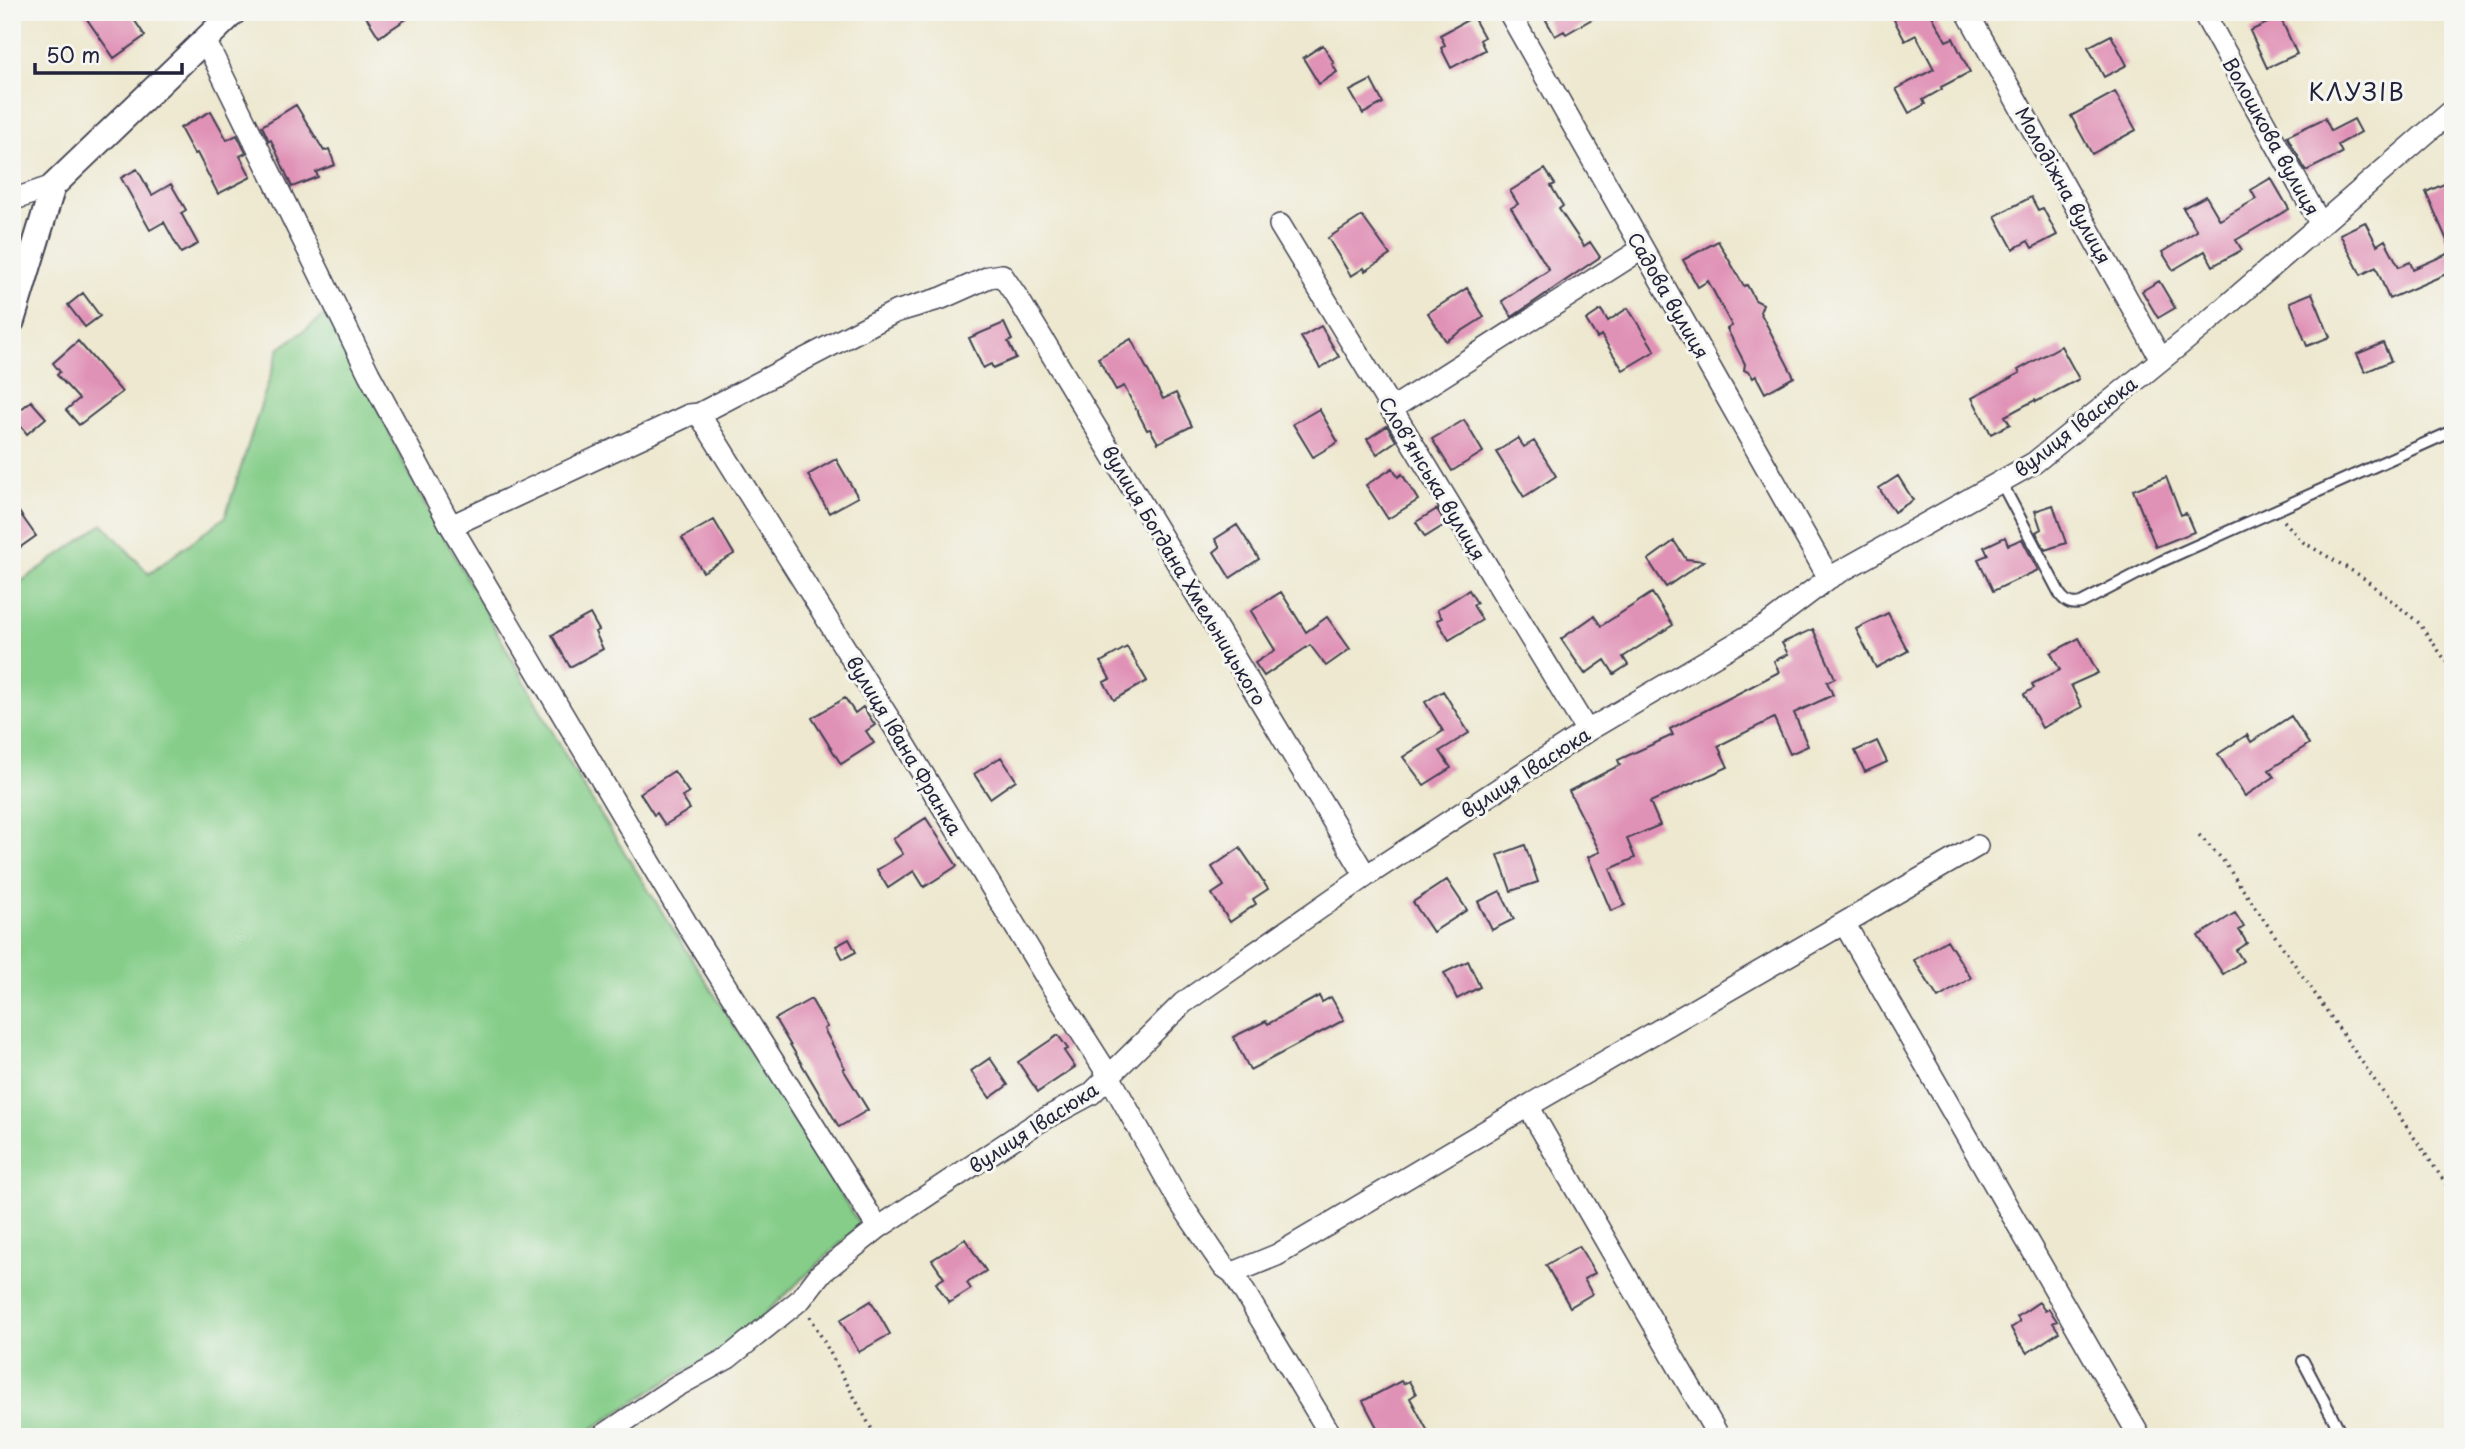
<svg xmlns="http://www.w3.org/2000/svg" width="2465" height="1449" viewBox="0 0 2465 1449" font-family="'Playpen Sans',sans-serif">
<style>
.green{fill:#85cd89;stroke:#547862;stroke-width:2}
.building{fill:#e092b6}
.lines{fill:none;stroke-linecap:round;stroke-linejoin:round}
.service-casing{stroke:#404051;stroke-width:14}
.minor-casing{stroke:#404051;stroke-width:24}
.tertiary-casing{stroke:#404051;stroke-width:28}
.path{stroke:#404051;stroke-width:3.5;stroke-dasharray:2 5;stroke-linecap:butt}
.service{stroke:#fff;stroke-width:10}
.minor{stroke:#fff;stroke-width:21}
.tertiary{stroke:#fff;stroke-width:24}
.labels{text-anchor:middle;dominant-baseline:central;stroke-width:6;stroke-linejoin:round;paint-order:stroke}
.street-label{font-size:19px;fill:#22223b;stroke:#f6f6f2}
.quarter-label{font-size:23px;letter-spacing:2px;fill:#22223b;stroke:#f6f6f2}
</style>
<rect width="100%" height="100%" fill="#f6f6f2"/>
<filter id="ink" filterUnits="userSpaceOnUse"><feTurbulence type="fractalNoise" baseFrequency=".0143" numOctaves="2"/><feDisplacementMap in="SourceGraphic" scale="14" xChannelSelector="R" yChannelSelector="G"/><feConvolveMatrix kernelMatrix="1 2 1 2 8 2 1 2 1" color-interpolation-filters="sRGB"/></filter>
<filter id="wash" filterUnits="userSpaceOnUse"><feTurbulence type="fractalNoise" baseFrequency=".00686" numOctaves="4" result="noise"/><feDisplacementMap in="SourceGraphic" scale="28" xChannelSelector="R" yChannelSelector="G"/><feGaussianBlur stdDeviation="1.57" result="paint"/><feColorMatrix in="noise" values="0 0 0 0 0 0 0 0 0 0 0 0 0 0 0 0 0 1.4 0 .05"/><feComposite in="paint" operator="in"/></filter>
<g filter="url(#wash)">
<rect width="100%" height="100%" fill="#ede8cf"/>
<path class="green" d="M332 310 407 470 582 785 860 1225 726 1350 675 1376 579 1437H12V588L103 524 149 574 225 517 279 349Z"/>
<g id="blocks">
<path class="building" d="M82 12H129L145 36 114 58Z
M363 12H417L379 37Z
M1548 12H1604L1566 34 1564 31 1555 36 1546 20 1551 17Z
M1890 12H1930L1946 41 1953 38 1970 72 1941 87 1942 89 1923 100 1925 104 1909 113 1896 89 1934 69 1916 35 1905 41Z
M1473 17 1484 37 1480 40 1485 50 1451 68 1441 48 1445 45 1440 35Z
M2280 17 2297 54 2267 68 2250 31Z
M2111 35 2127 65 2104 77 2088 47Z
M1323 45 1334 63 1332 64 1337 72 1319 84 1303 58Z
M1371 80 1383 103 1363 114 1350 91Z
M2115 92 2136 130 2092 154 2071 116Z
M296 105 324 151 329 149 335 165 316 172 318 177 292 187 271 140 269 141 262 126Z
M211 111 227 140 237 135 246 153 240 156 251 177 218 194 197 153 194 154 180 128Z
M2325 118 2331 131 2354 119 2361 132 2338 145 2342 153 2306 171 2287 136Z
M137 169 152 195 171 184 186 210 181 213 198 244 181 253 164 222 150 230 121 178Z
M1545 169 1555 184 1551 186 1563 206 1559 209 1584 246 1590 242 1600 257 1512 317 1502 301 1549 270 1511 208 1518 204 1510 191Z
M2271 178 2289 209 2236 240 2242 250 2213 266 2205 251 2173 270 2162 252 2197 231 2183 208 2206 196 2220 220 2256 199 2251 190Z
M2453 180V271L2389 299 2376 267 2361 275 2340 234 2365 222 2377 245 2385 240 2399 267 2410 262 2413 269 2452 252 2426 192Z
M2031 197 2038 210 2043 208 2057 235 2032 248 2028 241 2013 249 1995 216Z
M1362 216 1390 255 1365 271 1364 268 1351 276 1328 238Z
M1718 241 1744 286 1747 285 1755 300 1763 304 1760 312 1794 377 1765 393 1756 376 1753 378 1750 373 1744 370 1745 364 1727 329 1732 326 1708 281 1698 287 1683 260Z
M2159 281 2175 308 2158 318 2142 291Z
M1467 288 1484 317 1446 341 1428 313Z
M83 293 100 316 85 327 68 305Z
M2312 293 2330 337 2307 346 2290 302Z
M1628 308 1655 351 1623 370 1601 335 1597 338 1586 320 1601 310 1608 321Z
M1004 323 1012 340 1008 342 1016 358 993 368 991 364 983 368 969 338Z
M1321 326 1339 357 1320 368 1301 337Z
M1131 339 1163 399 1176 393 1192 426 1158 443 1150 429 1147 430 1124 386 1116 390 1098 358Z
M78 341 122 392 79 425 66 410 79 399 57 375 60 372 53 363Z
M2383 343 2391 361 2365 372 2357 354Z
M2061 346 2079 379 2036 402 2035 400 2005 416 2010 424 1991 434 1972 398 2020 373 2018 370Z
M31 401 46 418 27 434 13 416Z
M1319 409 1338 442 1313 457 1293 424Z
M1464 420 1483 452 1452 471 1432 439Z
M1387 426 1396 441 1377 454 1367 439Z
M1518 438 1524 447 1534 441 1556 476 1524 497 1496 452Z
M836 459 858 497 829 513 808 475Z
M1393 468 1398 477 1402 474 1418 500 1388 519 1366 485Z
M1898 476 1913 500 1894 512 1879 488Z
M2166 477 2181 515 2186 513 2194 532 2156 547 2133 490Z
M12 502 36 536 12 553Z
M2053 505 2066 543 2045 550 2036 532 2041 529 2035 511Z
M1437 509 1446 524 1425 537 1416 522Z
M714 520 734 554 703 572 682 538Z
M1237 525 1259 559 1230 578 1214 552 1220 547 1215 539Z
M2005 537 2008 545 2022 539 2038 570 1993 591 1978 559 1988 555 1984 547Z
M1674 541 1686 559 1704 561 1666 587 1648 560Z
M1469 590 1477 603 1473 605 1482 620 1449 640 1437 620 1442 618 1437 610Z
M1281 592 1306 632 1327 617 1350 649 1326 666 1310 645 1264 676 1255 663 1275 650 1251 611Z
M1652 593 1673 625 1623 657 1628 665 1614 674 1605 660 1585 674 1561 639 1594 616 1601 626Z
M1888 613 1908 651 1876 668 1856 629Z
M590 614 599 630 595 632 603 649 570 667 552 635Z
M1813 629 1835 678 1827 682 1833 695 1794 713 1808 746 1790 754 1774 718 1718 746 1728 767 1650 802 1660 825 1627 839 1635 858 1610 869 1625 905 1611 911 1588 857 1600 852 1569 791 1620 765 1618 760 1673 735 1670 729 1779 672 1774 661 1788 654 1782 643Z
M2079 638 2098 673 2071 685 2082 707 2042 728 2024 694 2034 688 2032 684 2060 670 2051 653Z
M1127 647 1147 681 1114 700 1104 682 1110 679 1101 662Z
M1443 691 1469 733 1440 751 1451 768 1424 785 1403 757 1443 731 1425 702Z
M845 698 855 713 863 707 875 725 866 731 874 743 841 764 812 718Z
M2291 716 2309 744 2269 770 2274 777 2245 796 2218 754 2247 735 2251 742Z
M1877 741 1887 762 1865 772 1855 751Z
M1001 757 1016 780 990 798 974 774Z
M674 771 689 793 682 797 690 809 665 825 657 813 654 815 640 793Z
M926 818 957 866 924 887 914 871 888 888 877 870 903 854 893 839Z
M1525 845 1538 882 1511 891 1498 855Z
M1240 848 1268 889 1253 899 1256 904 1230 922 1212 894 1224 886 1212 867Z
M1447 880 1467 910 1433 932 1413 902Z
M1500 891 1514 919 1492 930 1478 902Z
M2235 913 2244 927 2239 930 2247 943 2236 950 2243 961 2223 974 2198 936Z
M849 939 856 952 843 959 836 946Z
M1947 940 1971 978 1938 998 1914 960Z
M1468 961 1480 987 1457 999 1444 973Z
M1319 996 1322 1002 1331 997 1344 1020 1250 1070 1233 1037 1266 1021 1268 1024Z
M811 999 827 1027 824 1029 845 1068 843 1069 868 1110 839 1127 775 1019Z
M1058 1035 1068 1049 1064 1051 1075 1067 1038 1092 1018 1062Z
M990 1058 1008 1085 990 1098 971 1071Z
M965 1239 986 1271 967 1283 971 1289 949 1303 936 1283 944 1278 932 1260Z
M1579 1246 1595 1273 1584 1279 1592 1294 1570 1307 1546 1265Z
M871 1301 890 1334 859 1352 840 1320Z
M2039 1302 2045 1311 2049 1309 2057 1321 2053 1323 2059 1332 2027 1353 2021 1344 2020 1345 2011 1328 2020 1322 2017 1317Z
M1401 1381 1403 1384 1409 1381 1416 1394 1410 1398 1431 1437H1382L1363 1401Z"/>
</g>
</g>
<g filter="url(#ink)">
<use href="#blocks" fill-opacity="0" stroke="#404051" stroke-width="2"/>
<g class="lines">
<g class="service-casing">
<path id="service" d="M2001 482 2061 596C2067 603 2072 605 2081 603L2160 562 2453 431
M2303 1361 2343 1437"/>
</g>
<g class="minor-casing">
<path id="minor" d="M1509 12 1829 578
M1967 12 2161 359
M2203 12 2320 223
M205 40 369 374 451 526
M12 200 53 186
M1280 225 1587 731
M1391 409 1642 249
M699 414 898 733 1046 977 1109 1076 1179 1201 1223 1266 1233 1273 1332 1437
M1844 923 2140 1437
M1528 1106 1719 1437
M878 1228 688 926 451 526 689 415 699 414 895 312 942 298 989 277 1002 275 1019 300 1366 876
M1233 1273 1277 1255 1516 1113 1977 846
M601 1437 677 1386 728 1358 801 1299 820 1274 878 1228 1037 1123 1091 1094 1183 1003 1366 876 1587 731 1767 625 1829 578 2034 463 2209 321 2453 110"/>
</g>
<g class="tertiary-casing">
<path id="tertiary" d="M12 321 53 186 234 12"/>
</g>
<path class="path" d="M2284 521 2303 542 2361 576 2419 623 2453 671
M2199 835 2222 859 2453 1194
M810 1316 876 1437"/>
<use href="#service" class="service"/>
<use href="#minor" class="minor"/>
<use href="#tertiary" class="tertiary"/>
</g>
</g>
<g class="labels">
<g class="street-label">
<text transform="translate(2272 136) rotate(61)">Волошкова вулиця</text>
<text transform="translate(2064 185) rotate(61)">Молодіжна вулиця</text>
<text transform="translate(1669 295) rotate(60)">Садова вулиця</text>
<text transform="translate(2075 426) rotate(-38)">вулиця Івасюка</text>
<text transform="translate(1433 478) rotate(59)">Слов'янська вулиця</text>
<text transform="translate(1185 575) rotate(59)">вулиця Богдана Хмельницького</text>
<text transform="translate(905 745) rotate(59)">вулиця Івана Франка</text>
<text transform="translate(1525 772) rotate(-33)">вулиця Івасюка</text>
<text transform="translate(1033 1127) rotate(-33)">вулиця Івасюка</text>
</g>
<g class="quarter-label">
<text x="2357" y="91">КЛУЗІВ</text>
</g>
</g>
<rect width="2465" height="1449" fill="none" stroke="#f6f6f2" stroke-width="42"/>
<path d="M35 63v10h147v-10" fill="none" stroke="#22223b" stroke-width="3.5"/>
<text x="46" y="63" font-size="21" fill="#22223b" stroke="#f6f6f2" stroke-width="5" paint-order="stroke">50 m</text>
</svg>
